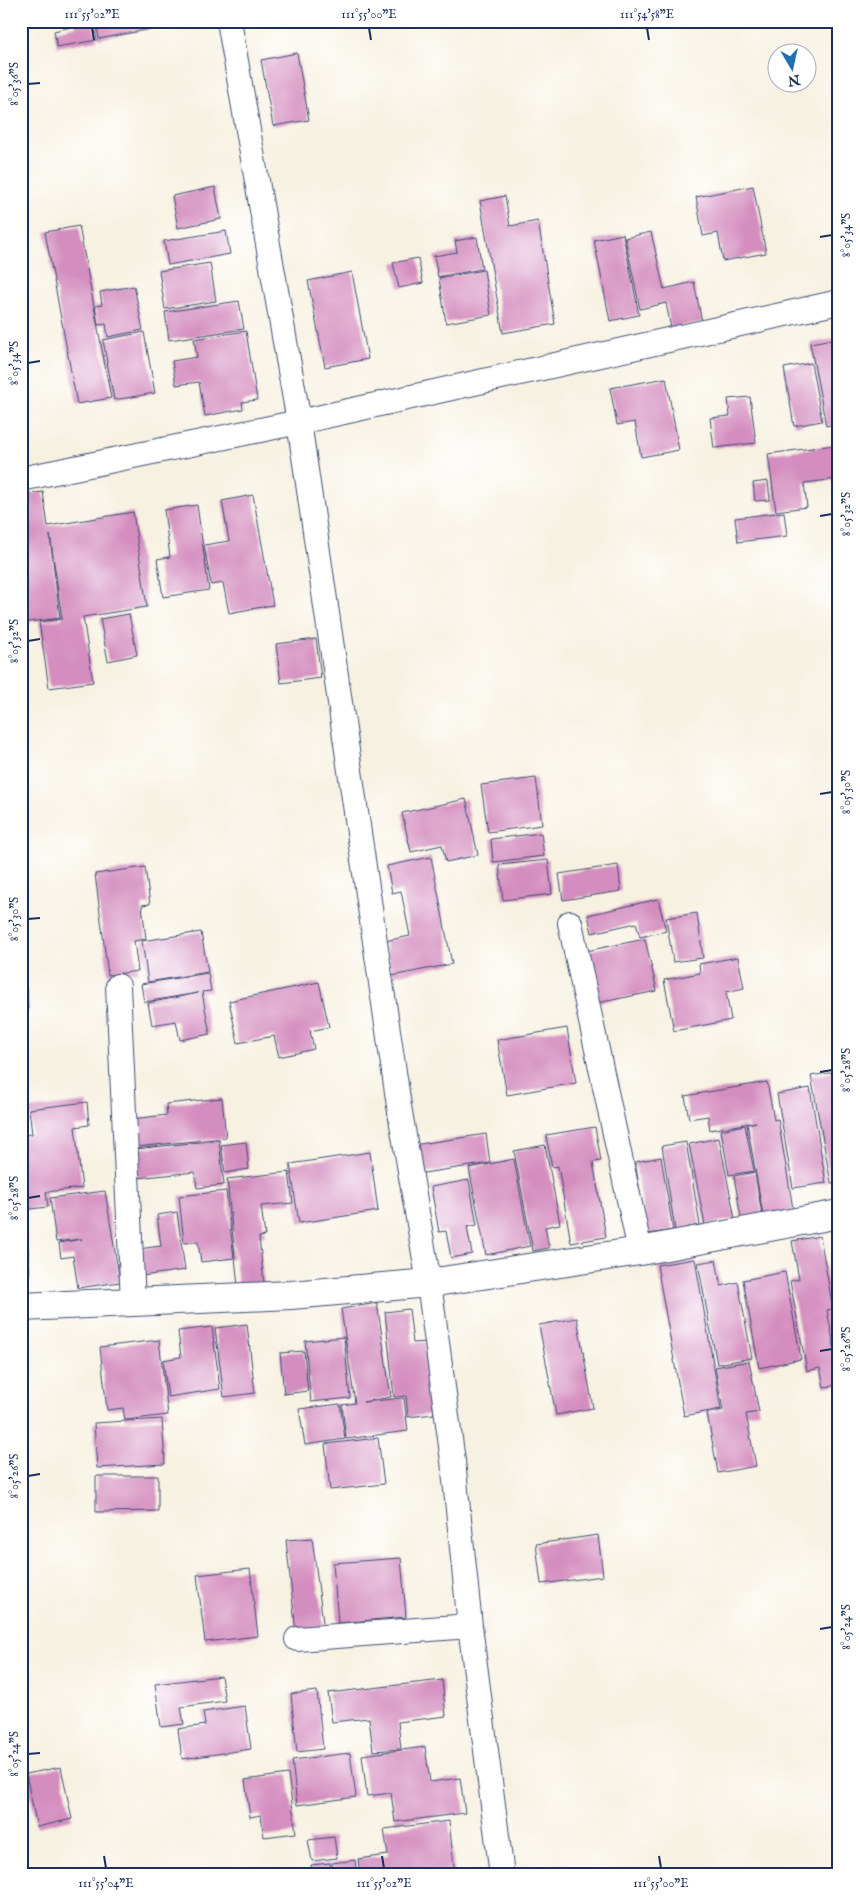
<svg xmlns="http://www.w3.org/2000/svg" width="860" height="1896" viewBox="0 0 860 1896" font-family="'IM FELL English',serif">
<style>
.building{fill:#d48dbf}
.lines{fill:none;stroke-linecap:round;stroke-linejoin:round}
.minor-casing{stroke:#3c4c72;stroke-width:26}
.tertiary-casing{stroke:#3c4c72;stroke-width:30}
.minor{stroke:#fff;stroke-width:24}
.tertiary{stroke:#fff;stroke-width:28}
.ticks{fill:none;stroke:#1b2f5e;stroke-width:2}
.neatline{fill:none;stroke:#1b2f5e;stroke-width:2}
.ticks-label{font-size:12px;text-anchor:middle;fill:#1b2f5e}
</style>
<rect width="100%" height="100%" fill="#fff"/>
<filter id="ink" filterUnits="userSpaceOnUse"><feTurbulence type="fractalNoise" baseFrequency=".02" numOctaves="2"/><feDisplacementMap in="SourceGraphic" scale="10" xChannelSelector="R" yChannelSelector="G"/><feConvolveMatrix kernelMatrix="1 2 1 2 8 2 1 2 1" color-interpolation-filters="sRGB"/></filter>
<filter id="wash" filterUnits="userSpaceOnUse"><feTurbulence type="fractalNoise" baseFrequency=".0096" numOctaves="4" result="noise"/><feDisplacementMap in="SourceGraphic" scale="20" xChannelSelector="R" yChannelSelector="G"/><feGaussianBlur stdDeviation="1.12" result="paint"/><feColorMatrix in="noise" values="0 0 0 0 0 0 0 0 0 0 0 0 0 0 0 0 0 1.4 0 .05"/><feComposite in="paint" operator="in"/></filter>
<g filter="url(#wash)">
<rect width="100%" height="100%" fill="#f7f1e1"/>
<g id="blocks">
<path class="building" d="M75 21H93L97 40 57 47 54 31 76 26Z
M96 21H165L166 26 99 39Z
M297 53 309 120 273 126 261 60Z
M753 186 766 253 723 261 718 233 703 236 696 197Z
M215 187 221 219 178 228 172 196Z
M505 196 510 226 538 221 555 324 503 333 480 201Z
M79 226 111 398 77 404 45 232Z
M226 231 230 254 168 265 164 241Z
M651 232 664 289 694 282 702 322 671 328 666 303 640 309 625 238Z
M623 234 639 315 610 321 594 240Z
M477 237 482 269 438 277 434 256 457 252 455 241Z
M418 258 423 283 399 288 393 263Z
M210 263 216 301 165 309 159 271Z
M484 270 491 315 446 323 439 278Z
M352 272 368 359 325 367 308 281Z
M134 286 143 330 108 337 106 324 98 325 95 306 102 305 100 292Z
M239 301 244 329 169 340 165 312Z
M246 331 257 400 242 402 243 409 205 416 199 382 176 385 172 361 197 357 194 339Z
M144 332 155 393 114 400 103 340Z
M839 338V423L826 426 810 343Z
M811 363 822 421 794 426 784 368Z
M666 378 679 450 641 457 635 422 617 425 610 388Z
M750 397 756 443 714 448 710 418 730 416 728 399Z
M834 445 838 479 804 483 807 507 776 511 768 454Z
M768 481 770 500 755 501 753 483Z
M43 492 48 526 133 512 147 607 83 617 93 682 49 688 39 622 62 619 50 535 60 618 21 623V495Z
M253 495 273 605 229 613 223 583 211 585 204 545 229 541 222 501Z
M197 505 209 590 163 597 157 559 170 557 164 510Z
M784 512 787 536 738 542 735 518Z
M129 614 137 655 108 661 100 619Z
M316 639 321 678 281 683 276 644Z
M536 778 542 825 488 832 481 785Z
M466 799 478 855 446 862 442 845 411 852 402 813Z
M541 833 544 856 493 862 491 839Z
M431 857 452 964 392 976 385 941 410 936 401 891 392 893 387 866Z
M548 860 552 894 503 900 499 865Z
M618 865 621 891 563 900 559 874Z
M145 867 150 904 142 905 146 939 134 941 138 971 108 975 95 874Z
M658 899 666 931 640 937 636 923 592 933 588 915Z
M697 913 703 958 673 962 666 918Z
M201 932 208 972 148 982 142 941Z
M645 939 657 991 597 1003 586 951Z
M738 957 744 988 726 992 731 1020 674 1031 664 980 700 973 699 964Z
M208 973 211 991 202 992 210 1034 180 1040 176 1021 152 1025 148 1003 198 993 144 1002 141 984Z
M319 982 329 1027 310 1031 314 1049 279 1057 274 1036 238 1043 229 1001Z
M27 990 28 1011H21V991Z
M567 1028 576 1083 507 1095 497 1040Z
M839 1071V1182L831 1183 811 1076Z
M767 1082 774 1120 778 1119 794 1215 764 1220 747 1124 756 1122 710 1130 708 1116 689 1119 685 1096Z
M810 1088 826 1183 793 1188 777 1094Z
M222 1098 226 1138 134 1147 131 1119 167 1115 166 1104Z
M87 1102 89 1125 75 1127 82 1188 46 1192 48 1207 21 1210V1135L32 1134 29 1109Z
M745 1125 754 1171 729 1175 721 1130Z
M595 1127 601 1161 593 1162 606 1237 571 1243 558 1166 552 1167 546 1135Z
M486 1134 490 1163 417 1174 413 1145Z
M719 1138 735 1219 705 1225 689 1144Z
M219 1140 224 1185 197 1188 195 1172 137 1178 134 1149Z
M246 1142 249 1169 225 1173 221 1145Z
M686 1142 700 1225 675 1230 662 1146Z
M545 1145 560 1224 545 1227 549 1248 533 1251 514 1151Z
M370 1152 378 1211 299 1223 290 1164Z
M661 1157 673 1230 647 1234 635 1162Z
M514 1159 530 1246 486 1255 469 1168Z
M289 1172 293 1203 261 1206 265 1236 259 1237 264 1283 238 1286 227 1179Z
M755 1172 763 1220 742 1224 734 1176Z
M469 1180 477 1225 467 1227 472 1254 451 1258 446 1231 439 1232 431 1187Z
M105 1191 120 1282 78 1288 73 1256 61 1258 59 1243 82 1239 56 1242 50 1198Z
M226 1191 234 1258 201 1262 198 1242 184 1243 179 1196Z
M177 1212 185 1270 142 1276 138 1249 161 1246 157 1215Z
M21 1219H26L30 1276H21Z
M820 1236 833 1309 827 1310 839 1371V1385L824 1387 820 1368 807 1371 790 1281 799 1279 792 1241Z
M695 1259 721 1409 684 1416 657 1265Z
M716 1260 721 1286 738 1282 752 1358 717 1364 698 1263Z
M785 1272 801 1359 759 1368 743 1280Z
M839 1279V1302H838L833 1280Z
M377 1303 391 1397 363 1402 404 1398 408 1431 346 1439 342 1405 355 1403 341 1309Z
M409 1309 413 1343 426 1342 434 1414 408 1417 406 1396 394 1397 385 1312Z
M577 1318 593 1408 556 1415 539 1325Z
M247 1324 255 1393 224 1397 215 1328Z
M212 1327 220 1389 168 1397 163 1360 181 1357 178 1331Z
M344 1337 350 1398 311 1402 305 1341Z
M159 1340 168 1415 125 1420 123 1408 107 1410 100 1347Z
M304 1351 308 1391 284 1394 280 1353Z
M749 1361 759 1412 746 1414 756 1466 718 1473 707 1413 723 1410 715 1367Z
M340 1404 345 1439 305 1445 299 1409Z
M162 1419 165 1464 97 1468 94 1423Z
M378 1438 384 1484 330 1490 325 1444Z
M96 1476H158V1511L96 1512Z
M598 1535 603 1576 541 1584 536 1544Z
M312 1538 324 1630 296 1633 286 1540Z
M401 1558 406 1617 338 1623 333 1563Z
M250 1569 258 1636 205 1642 197 1575Z
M221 1676 225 1701 181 1707 184 1724 161 1727 155 1684Z
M442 1680 446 1716 398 1722 401 1749 373 1751 369 1718 332 1722 328 1693Z
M317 1691 323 1749 297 1752 291 1694Z
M245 1706 251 1749 182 1759 178 1729 205 1725 203 1712Z
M425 1747 430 1782 460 1778 465 1813 395 1822 391 1793 367 1796 362 1755Z
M350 1753 356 1797 297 1805 292 1760Z
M61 1767 72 1819 37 1827 26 1774Z
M288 1774 296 1833 264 1837 261 1815 250 1817 245 1780Z
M449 1821 455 1875H360L358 1859 388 1855 384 1829Z
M334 1837 337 1858 312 1861 308 1840Z
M355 1860 357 1875H334L332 1863Z
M330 1863 332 1875H312L311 1865Z"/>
</g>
</g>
<g filter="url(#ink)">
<use href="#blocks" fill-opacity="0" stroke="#3c4c72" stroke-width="1"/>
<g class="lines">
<g class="minor-casing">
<path id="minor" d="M229 21 299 422 399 1106 429 1283 453 1461 470 1626 502 1875
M21 479 299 422 839 302
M570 923 640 1251
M118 986 133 1302
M297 1639 470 1626"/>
</g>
<g class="tertiary-casing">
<path id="tertiary" d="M21 1307 291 1295 429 1283 640 1251 839 1214"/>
</g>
<use href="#minor" class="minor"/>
<use href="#tertiary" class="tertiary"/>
</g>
</g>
<path class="ticks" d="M92 28 94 40M369 28 371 40M647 28 649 40M28 84 40 83M820 237 832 235M28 363 40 361M820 516 832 514M28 641 40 639M820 794 832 792M28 919 40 918M820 1072 832 1070M28 1198 40 1196M820 1351 832 1349M28 1476 40 1474M820 1629 832 1627M28 1754 40 1753M104 1856 106 1868M382 1856 384 1868M659 1856 661 1868"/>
<rect width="860" height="1896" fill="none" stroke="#fff" stroke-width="55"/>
<g transform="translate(792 68) rotate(171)"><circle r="24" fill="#ffffff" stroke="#a4acbf"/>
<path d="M0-4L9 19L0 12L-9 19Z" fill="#1f6fb2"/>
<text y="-8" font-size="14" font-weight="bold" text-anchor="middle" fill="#1b2f5e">N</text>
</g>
<rect x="28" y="28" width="804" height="1840" class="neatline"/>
<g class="ticks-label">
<text x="92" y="18">111°55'02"E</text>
<text x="369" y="18">111°55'00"E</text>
<text x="647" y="18">111°54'58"E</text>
<text transform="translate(14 84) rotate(-90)" y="4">8°05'36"S</text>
<text transform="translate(846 235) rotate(-90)" y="4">8°05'34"S</text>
<text transform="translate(14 363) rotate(-90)" y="4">8°05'34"S</text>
<text transform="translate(846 514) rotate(-90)" y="4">8°05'32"S</text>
<text transform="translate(14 641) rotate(-90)" y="4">8°05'32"S</text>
<text transform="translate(846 792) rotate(-90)" y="4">8°05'30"S</text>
<text transform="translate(14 919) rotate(-90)" y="4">8°05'30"S</text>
<text transform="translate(846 1070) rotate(-90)" y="4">8°05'28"S</text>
<text transform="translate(14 1198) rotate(-90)" y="4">8°05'28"S</text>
<text transform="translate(846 1349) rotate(-90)" y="4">8°05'26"S</text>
<text transform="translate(14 1476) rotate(-90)" y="4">8°05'26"S</text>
<text transform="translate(846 1627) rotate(-90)" y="4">8°05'24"S</text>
<text transform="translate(14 1754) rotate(-90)" y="4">8°05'24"S</text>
<text x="106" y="1887">111°55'04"E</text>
<text x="384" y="1887">111°55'02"E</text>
<text x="661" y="1887">111°55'00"E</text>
</g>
</svg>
